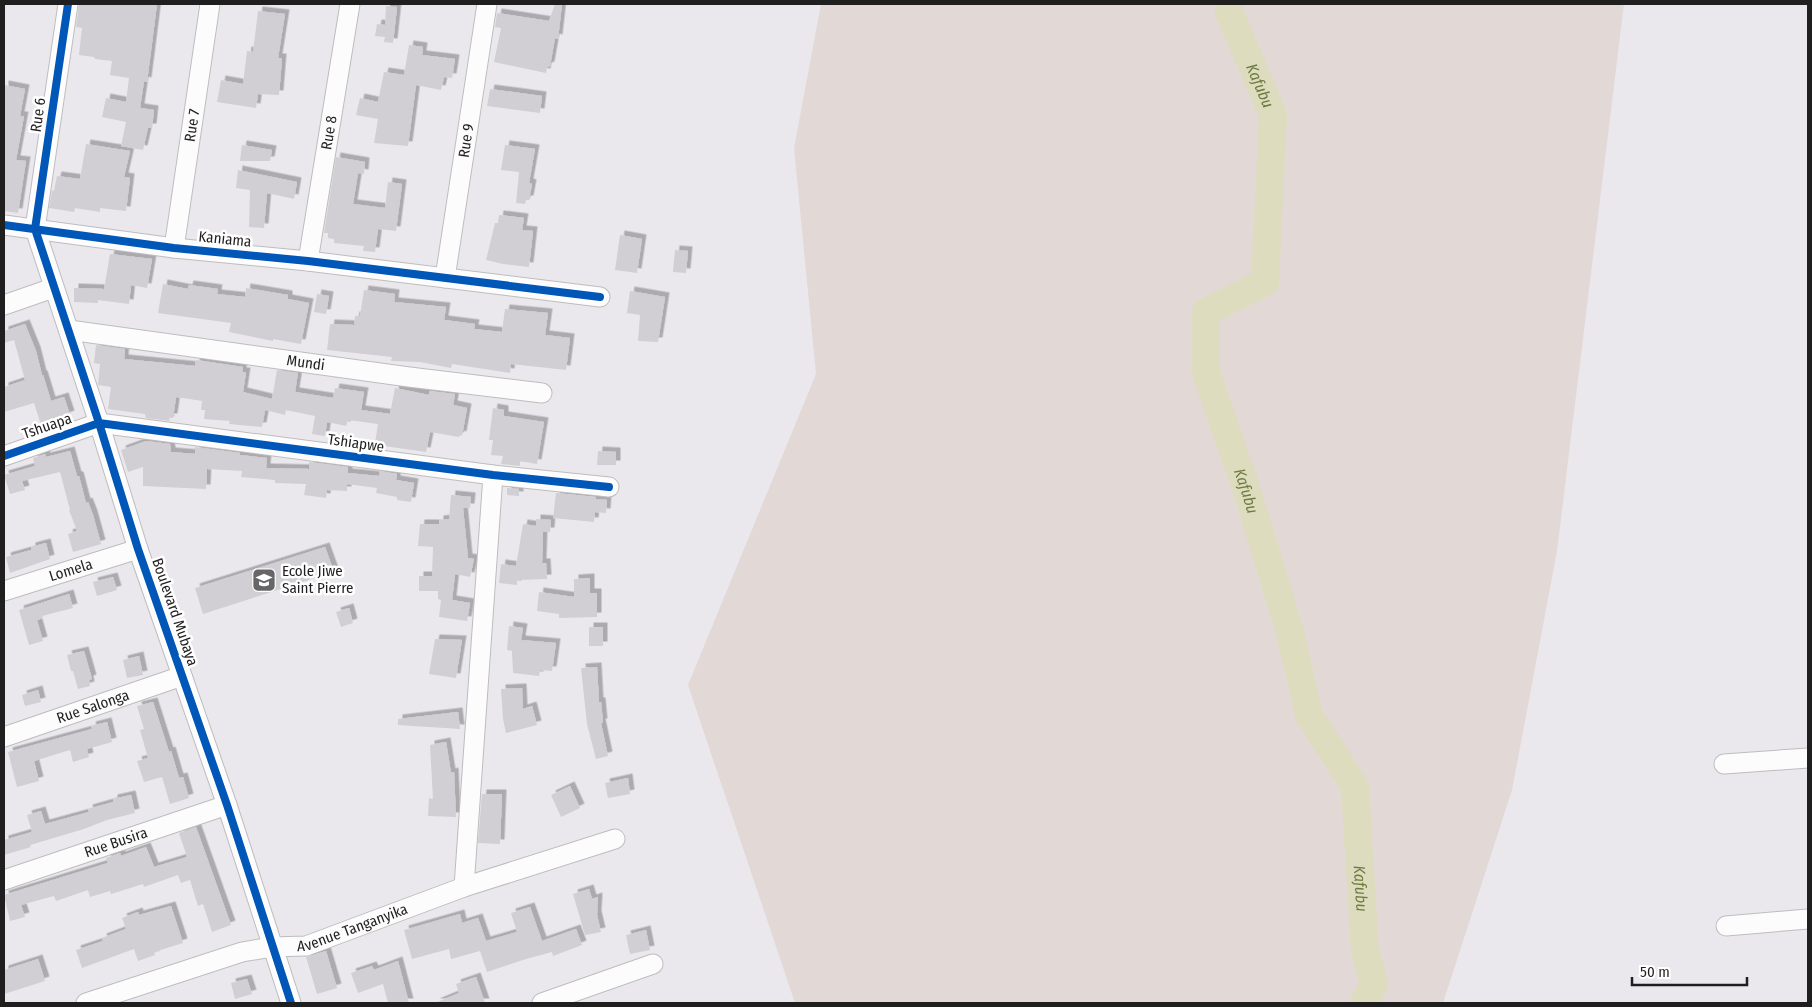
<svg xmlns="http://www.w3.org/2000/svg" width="1812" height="1007" viewBox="0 0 1812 1007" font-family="'Fira Sans Condensed',sans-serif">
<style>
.wetland{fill:#e2d8d6}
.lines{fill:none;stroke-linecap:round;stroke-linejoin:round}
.river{stroke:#dedcbe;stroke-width:28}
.building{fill:#d1cfd3;filter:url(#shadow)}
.minor-casing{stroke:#bdbdbf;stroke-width:21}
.minor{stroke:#fcfcfc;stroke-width:19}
.cycleway-casing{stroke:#fff;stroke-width:11}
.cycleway{stroke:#0057b8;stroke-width:8}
.labels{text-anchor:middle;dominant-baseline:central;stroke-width:5;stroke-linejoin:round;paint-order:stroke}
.street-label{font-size:15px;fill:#1f1f1f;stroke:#fff}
.poi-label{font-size:15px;fill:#1f1f1f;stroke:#fff;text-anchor:start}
.water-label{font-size:16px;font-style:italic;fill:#6d7b3f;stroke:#fff}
</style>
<defs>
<filter id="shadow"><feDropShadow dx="4.5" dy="-4.5" stdDeviation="0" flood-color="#0004"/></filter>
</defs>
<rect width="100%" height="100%" fill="#eae8ed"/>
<path class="wetland" d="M821 4H1624L1557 551 1512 790 1443 1003H795L688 685 816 374 794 148Z"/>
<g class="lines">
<path class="river" id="s1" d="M1229 4V12L1273 115 1265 282 1206 312V372L1248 494 1290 632 1309 715 1355 787 1365 951 1374 983 1364 1003"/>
</g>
<path class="building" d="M79 4H157L147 82 144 81 140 108 154 110 152 128H148L143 150 121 146 126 122 102 117 106 98 126 102 129 78 110 75 112 61 95 59 94 57 79 55 82 28 76 27Z
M555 4H562L558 39 555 38 550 66 547 67 546 73 494 62 501 28 495 27 497 13 549 21Z
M386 6 397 7 393 43 384 42 385 37 375 36 377 24 385 25Z
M258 11 285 14 278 58H282L279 95 258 94 256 108 217 102 221 80 243 84 247 51 253 52Z
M409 45 423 47 422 55 455 59 452 78 444 77 441 90 416 85 408 146 374 143 378 119 356 115 360 98 378 102 384 72 404 75Z
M4 85 25 89 20 116H24L16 160 26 161 18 213 4 211Z
M490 89 542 96 540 113 487 106Z
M86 144 130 151 124 177 130 178 126 211 100 208V212L75 208 74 212 49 208 52 190 54 191 57 176 80 179Z
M242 145 272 150 270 161H240Z
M505 145 535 149 529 183 532 184 529 200H526L525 204 516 203 519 172 501 170Z
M336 157 365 162 364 174 358 173 353 204 385 208 388 182 402 184 396 231 378 229 375 252 363 251 364 246 334 243V239L328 238V233H324Z
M238 170 297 182 294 199 267 193 264 228 249 227 250 190 236 188Z
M499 215 524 218 522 230 533 231 529 267 503 264 486 260 495 223H498Z
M620 235 642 239 637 273 615 270Z
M675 250 688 251 686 273 673 272Z
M110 254 152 259 147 288 131 285 129 304 98 300V303L74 302V288L104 289Z
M163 284 188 289 189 285 218 289 217 294 245 297 246 288 288 295V299L309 303 301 344 273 339V341L229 332 231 323 158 313Z
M364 290 395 294 394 302 446 307 444 320 475 324 474 329 502 332 505 309 548 313 545 335 570 338 566 370 511 364 510 373 452 364 451 368 420 362 391 361 392 357 327 350 330 324 354 325 355 316H360Z
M630 291 665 297 658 342 638 341 640 315 627 313Z
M317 294 329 296 326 314 314 312Z
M25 324 36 351 42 375H43L51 401 64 397 70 415 41 425 34 403 4 412V387L25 380 14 340 4 343V331Z
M96 345 125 349 124 359 195 366 196 360 243 367 242 372H246L243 392 272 399 277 370 298 373 295 392 333 398 335 388 364 392 361 410 390 414 395 388 429 395V391L455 394 453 405 467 408 462 436 460 435 459 437 430 432 426 452 384 446 385 444 375 443 378 424 348 420 346 426 327 422 325 436 312 434 315 416 286 410 285 415 265 410 262 427 229 424 230 421 204 419 205 410H201L202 401 176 397 173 418H169L170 421 146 418 145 414 108 409 111 387 98 385 100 364 94 363Z
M493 408 504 410V416L544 422 537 464 520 461V466L501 464 503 456 491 455 493 440H489Z
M146 441 170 444 171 452 195 454V447L240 453V455L267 458 266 468 309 469V462L348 467V473L379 476 380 471 397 474 396 480 414 483 411 502 397 500V497L376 493 377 488 347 484V491L327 490 326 498 304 495 306 484 275 483V480L241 477 242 471 207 469 206 489 143 486V467L128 472 121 450Z
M70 451 77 476H79L86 503 88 502 93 515 101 544 73 552 68 534 77 531 69 510H70L60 472 22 481 25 490 10 494 4 475 35 466 33 458 45 454 46 457Z
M598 451 616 452V465H597Z
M507 488 519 489V496L507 495Z
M556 493 596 497V499L607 500 606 513 595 512 594 522 553 518Z
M451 495 471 497 470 508H463L468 558 474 559 470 577 455 574 452 600 470 603 467 621 439 617 441 600 438 599V591H419V576H432L433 547 418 546 420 524H439V520L449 519Z
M536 519 551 520 550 532H543L542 563H546L547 579 517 580V585L499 583 501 564 516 566 523 524 536 526Z
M46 543 50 559 10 573 6 557 31 550V547Z
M325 547 334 572 203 614 195 588Z
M113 577 117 590 97 596 93 582Z
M590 578V593H597V617L559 618V614L537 611 539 592 574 597V579Z
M69 594 73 608 42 616 43 618 37 620 43 641 29 645 19 610Z
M349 608 353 623 341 627 336 612Z
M509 626 523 628 521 640 556 643 552 671 540 670 539 676 513 673 512 651 507 650Z
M589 627H603V646H589Z
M435 639 462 640 456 678 429 674Z
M84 651 92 679 89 680 90 686 78 689 73 671H71L67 655Z
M139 656 143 675 127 678 123 660Z
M597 667 599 702H601L603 723H601L608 756 596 759 587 724 581 668Z
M522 688 523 709 532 706 537 725 506 733 503 719 501 689Z
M38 690 41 702 25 706 22 695Z
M153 702 169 752 171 751 179 778 183 777 189 798 170 804 162 777 144 782 137 761 148 758 140 730 144 729 137 706Z
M458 712 460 729 398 725V719Z
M107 722 112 742 87 749 89 757 73 762 70 750 34 761 39 781 17 787 8 752 92 729 91 726Z
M446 742 451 773 454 772 456 817 428 816 429 798 433 799 430 745Z
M628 778 630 794 608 798 605 783Z
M570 786 580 808 561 817 551 795Z
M482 794H502L500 844 478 843Z
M131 795 135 813 107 820 84 829 30 845 31 847 4 855V840L32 832 27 815 41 811 45 824 89 812 88 809 113 802V799Z
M196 827 231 925 212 932 203 904 198 906 190 880 181 883 178 875 144 887 143 884 111 894 110 891 90 897 88 890 56 901 54 896 21 905 25 917 10 921 4 895 108 863 106 858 120 853 121 856 146 847 154 867 187 857 179 833Z
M589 889 592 899 598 897 597 915 601 932 585 935 573 894Z
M171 906 183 943 154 952 155 955 138 961 134 949 82 968 76 950 103 941 102 938 126 929 122 918 138 912 139 915Z
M530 907 542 941 576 929 582 945 553 956 552 952 526 959 487 972 480 951 451 959 449 949 412 959 404 930 460 914 462 923 478 918 486 941 517 932 511 913Z
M646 930 650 950 630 954 626 935Z
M326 951 337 988 317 994 306 957Z
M38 959 45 981 4 994V970Z
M398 961 409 1003H388L383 984 358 993 351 973 372 966 374 970Z
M476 977 485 1003H435L459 993 456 984Z
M247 979 252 994 235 999 231 983Z"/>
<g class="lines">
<g class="minor-casing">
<g id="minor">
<path d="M68 4 35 229 99 423 138 549 227 805 291 1003"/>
<path d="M4 225 174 248 308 261 600 297"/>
<path id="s2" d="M174 248 210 4"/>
<path id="s3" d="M308 261 350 4"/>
<path id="s4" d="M445 278 487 4"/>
<path d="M4 305 53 288"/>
<path id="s5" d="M69 330 409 377 542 393"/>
<path d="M4 456 99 423 493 475 609 487"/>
<path id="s6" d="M4 591 138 549"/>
<path id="s7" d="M4 737 182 676"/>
<path d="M1724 764 1808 758"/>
<path id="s8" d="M4 880 227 805"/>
<path d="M464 887 493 475"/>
<path d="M1726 926 1808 919"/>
<path id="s9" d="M86 1003 242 952 272 947 306 946 464 887 615 839"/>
<path d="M542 1003 653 964"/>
</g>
</g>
<use href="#minor" class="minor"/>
<g class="cycleway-casing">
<path id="cycleway" d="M68 4 35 229 99 423 138 549 227 805 291 1003
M4 225 174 248 308 261 600 297
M4 456 99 423 493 475 609 487"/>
</g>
<use href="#cycleway" class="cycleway"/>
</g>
<defs>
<g id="school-square" transform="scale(1.25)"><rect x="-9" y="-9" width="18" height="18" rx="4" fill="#666567" stroke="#fff"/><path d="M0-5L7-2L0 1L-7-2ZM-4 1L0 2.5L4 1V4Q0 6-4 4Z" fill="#fff"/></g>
</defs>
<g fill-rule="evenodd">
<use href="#school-square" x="264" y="580"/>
</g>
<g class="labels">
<g class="street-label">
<text transform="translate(38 115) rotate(-82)">Rue 6</text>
<text stroke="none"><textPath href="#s2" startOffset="124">Rue 7</textPath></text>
<text stroke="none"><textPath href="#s3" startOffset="130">Rue 8</textPath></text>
<text stroke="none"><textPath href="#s4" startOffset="139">Rue 9</textPath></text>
<text transform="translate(225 239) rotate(6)">Kaniama</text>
<text stroke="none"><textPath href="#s5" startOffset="239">Mundi</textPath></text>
<text transform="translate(47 426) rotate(-19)">Tshuapa</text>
<text transform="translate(356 443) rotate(8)">Tshiapwe</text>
<text stroke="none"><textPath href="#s6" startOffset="70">Lomela</textPath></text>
<text transform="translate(175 612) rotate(71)">Boulevard Mubaya</text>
<text stroke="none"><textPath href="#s7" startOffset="94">Rue Salonga</textPath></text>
<text stroke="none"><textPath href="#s8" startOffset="118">Rue Busira</textPath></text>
<text stroke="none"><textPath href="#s9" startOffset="278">Avenue Tanganyika</textPath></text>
</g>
<g class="poi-label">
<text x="282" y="571">Ecole Jiwe<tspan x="282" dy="17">Saint Pierre</tspan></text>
</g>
<g class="water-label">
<text stroke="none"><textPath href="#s1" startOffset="88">Kafubu</textPath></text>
<text stroke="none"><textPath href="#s1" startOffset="539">Kafubu</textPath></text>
<text stroke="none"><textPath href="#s1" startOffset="959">Kafubu</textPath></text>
</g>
</g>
<rect width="1812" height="1007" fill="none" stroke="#1f1f1f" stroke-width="10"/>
<path d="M1632 977v8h115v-8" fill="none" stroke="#1f1f1f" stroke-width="2.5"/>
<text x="1640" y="977" font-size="15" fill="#1f1f1f" stroke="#ffffff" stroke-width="4" paint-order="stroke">50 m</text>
</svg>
